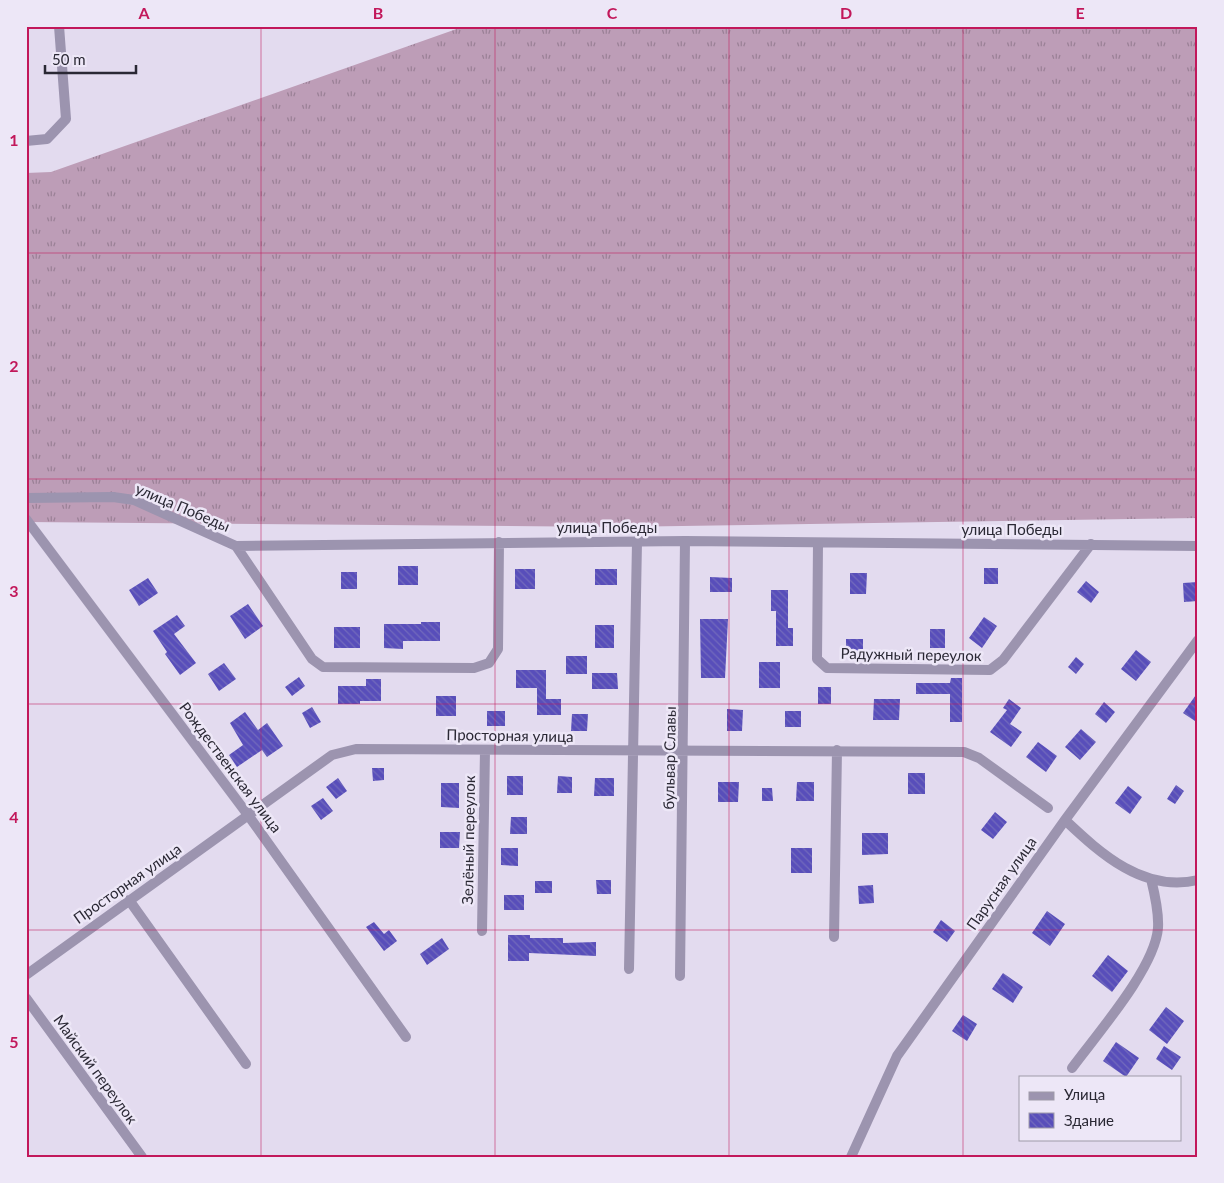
<svg xmlns="http://www.w3.org/2000/svg" width="1224" height="1183" viewBox="0 0 1224 1183" font-family="Lato,sans-serif">
<style>
.grass{fill:url(#grass-tufts)}
.building{fill:url(#building-back-hatch)}
.lines{fill:none;stroke-linecap:round;stroke-linejoin:round}
.street{stroke:#9c94af;stroke-width:10}
.grid{fill:none;stroke:#c2185b;stroke-width:1;stroke-opacity:0.55}
.labels{text-anchor:middle;dominant-baseline:central;stroke-width:5;stroke-linejoin:round;paint-order:stroke}
.street-label{font-size:15px;fill:#2a2834;stroke:#ede7f7}
.neatline{fill:none;stroke:#c2185b;stroke-width:2}
.grid-label{font-size:16px;text-anchor:middle;font-weight:bold;fill:#c2185b}
</style>
<defs>
<pattern id="grass-tufts" width="24" height="20" patternUnits="userSpaceOnUse" patternTransform="scale(1.25)"><rect width="24" height="20" fill="#bd9db7"/><path d="M3 7l-1-3M5 7V3M7 7l1-3M15 17l-1-3M17 17v-4M19 17l1-3" fill="none" stroke="#9a8096"/></pattern>
<pattern id="building-back-hatch" width="6" height="6" patternUnits="userSpaceOnUse" patternTransform="scale(1.25)"><rect width="6" height="6" fill="#584eba"/><path d="M-1 5l2 2M0 0l6 6M5-1l2 2" fill="none" stroke="#726abc"/></pattern>
</defs>
<rect width="100%" height="100%" fill="#e3dbef"/>
<path class="grass" d="M465 26H1198V518L616 527 26 522V173L51 172Z"/>
<path class="building" d="M398 566H418V585H398Z
M984 568H998V584H984Z
M515 569H535V589H515Z
M595 569H617V585H595Z
M341 572H357V589H341Z
M850 573H867L866 594H850Z
M710 577 732 578V592H710Z
M148 578 158 593 139 606 129 590Z
M1086 581 1099 592 1091 603 1077 592Z
M1198 582V601L1184 602 1183 583Z
M771 590H788V628H793V646H776V611H771Z
M248 604 263 626 245 639 230 616Z
M177 615 185 626 174 634 196 663 180 675 165 654 167 652 153 631Z
M984 617 997 626 982 648 969 638Z
M700 619H728L725 678H701Z
M421 622H440V641H403V649L384 648V624H421Z
M595 625H614V648H595Z
M334 627H360V648H334Z
M930 629H945V648H930Z
M846 639H863V651H846Z
M1136 650 1151 662 1136 681 1121 669Z
M566 656H587V674H566Z
M1076 657 1084 664 1076 674 1068 667Z
M759 662H780V688H759Z
M224 663 236 679 219 691 208 674Z
M516 670H546V699H561V715H537V688H516Z
M592 673H617L618 689H592Z
M299 677 305 686 292 696 285 687Z
M951 678H962V722H950V694H916V683H950Z
M366 679H381V701H360V704H338V686H366Z
M818 687H831V704H818Z
M1198 692V723L1183 713Z
M436 696H456V716H436Z
M874 699H900L899 720H873Z
M1009 699 1021 708 1010 724 1022 732 1011 747 990 732 1007 710 1003 708Z
M1104 702 1115 712 1106 723 1095 714Z
M312 707 321 722 310 728 302 713Z
M727 709 743 710 742 731H727Z
M487 711H505V726H487Z
M785 711H801V727H785Z
M245 712 258 730 267 723 283 746 267 757 262 750 237 767 229 755 243 745 230 723Z
M572 714H588L587 731H571Z
M1081 729 1096 742 1080 760 1065 747Z
M1038 742 1057 756 1046 772 1026 757Z
M372 768H384V780L373 781Z
M908 773H925V794H908Z
M507 776H523V795H507Z
M558 776 572 777V793H557Z
M338 778 347 791 336 799 326 787Z
M595 778H614V796H594Z
M718 782H739L738 802H718Z
M797 782H814V801H796Z
M441 783H459V808L441 807Z
M1176 785 1184 791 1175 804 1167 799Z
M1128 786 1142 797 1130 814 1115 803Z
M762 788H772L773 801H762Z
M323 798 333 811 321 820 311 806Z
M995 812 1007 822 993 839 981 830Z
M511 817H527V834H510Z
M440 832H460L459 848H440Z
M862 833H888V854L862 855Z
M501 848H518V866L501 865Z
M791 848H812V873H791Z
M596 880H611V894H597Z
M535 881H552V893H535Z
M873 885 874 903 859 904 858 886Z
M504 895H524V910H504Z
M1047 911 1065 924 1050 946 1032 933Z
M941 920 955 931 947 942 933 932Z
M374 922 384 934 389 930 397 941 384 951 366 927Z
M508 935H530V938H563V943L596 942V956L529 953V961H508Z
M442 938 449 949 427 965 420 954Z
M1108 955 1128 971 1112 992 1092 976Z
M1003 973 1023 987 1013 1003 992 989Z
M1166 1007 1184 1021 1167 1044 1149 1030Z
M963 1015 977 1024 967 1041 952 1031Z
M1116 1042 1139 1058 1126 1077 1103 1061Z
M1164 1046 1181 1057 1172 1070 1156 1059Z"/>
<g class="lines">
<path class="street" d="M26 141 47 139 66 119 59 26
M26 498 113 497 134 500 236 546 685 541 1198 546
M26 519 248 815 406 1037
M818 543 817 659 827 668 990 670 1003 660 1091 544
M236 546 312 659 323 667 474 668 489 663 498 649 499 542
M1065 820C1101 854 1144 893 1198 880
M129 900 246 1064
M482 931 485 750
M834 937 837 750
M629 969 637 542
M26 975 332 755 356 749 964 752 979 758 1048 808
M680 976 685 541
M26 998 142 1157
M1072 1068C1097 1034 1155 968 1158 928 1159 912 1155 895 1151 879
M851 1157 897 1056 1065 820 1198 640"/>
</g>
<path class="grid" d="M261 26V1157M495 26V1157M729 26V1157M963 26V1157M26 253H1198M26 479H1198M26 704H1198M26 930H1198"/>
<g class="labels">
<g class="street-label">
<text transform="translate(183 507) rotate(23)">улица Победы</text>
<text x="607" y="527">улица Победы</text>
<text x="1012" y="529">улица Победы</text>
<text transform="translate(911 654) rotate(1)">Радужный переулок</text>
<text transform="translate(510 735) rotate(1)">Просторная улица</text>
<text transform="translate(669 758) rotate(-89)">бульвар Славы</text>
<text transform="translate(231 767) rotate(53)">Рождественская улица</text>
<text transform="translate(468 840) rotate(-89)">Зелёный переулок</text>
<text transform="translate(127 883) rotate(-35)">Просторная улица</text>
<text transform="translate(1001 883) rotate(-55)">Парусная улица</text>
<text transform="translate(96 1069) rotate(54)">Майский переулок</text>
</g>
</g>
<rect width="1224" height="1183" fill="none" stroke="#ede7f7" stroke-width="55"/>
<rect x="1019" y="1076" width="162" height="65" fill="#ede7f7" stroke="#9f9ba9"/>
<rect x="1029" y="1092" width="25" height="8" fill="#9c94af" stroke="#9f9ba9"/>
<text x="1064" y="1100" font-size="15" fill="#2a2834">Улица</text>
<rect x="1029" y="1113" width="25" height="15" fill="url(#building-back-hatch)" stroke="#9f9ba9"/>
<text x="1064" y="1126" font-size="15" fill="#2a2834">Здание</text>
<path d="M45 65v8h91v-8" fill="none" stroke="#2a2834" stroke-width="2.5"/>
<text x="52" y="65" font-size="15" fill="#2a2834" stroke="#ede7f7" stroke-width="4" paint-order="stroke">50 m</text>
<rect x="28" y="28" width="1168" height="1128" class="neatline"/>
<g class="grid-label">
<text x="144" y="19">A</text>
<text x="378" y="19">B</text>
<text x="612" y="19">C</text>
<text x="846" y="19">D</text>
<text x="1080" y="19">E</text>
<text x="14" y="146">1</text>
<text x="14" y="372">2</text>
<text x="14" y="597">3</text>
<text x="14" y="823">4</text>
<text x="14" y="1048">5</text>
</g>
</svg>
